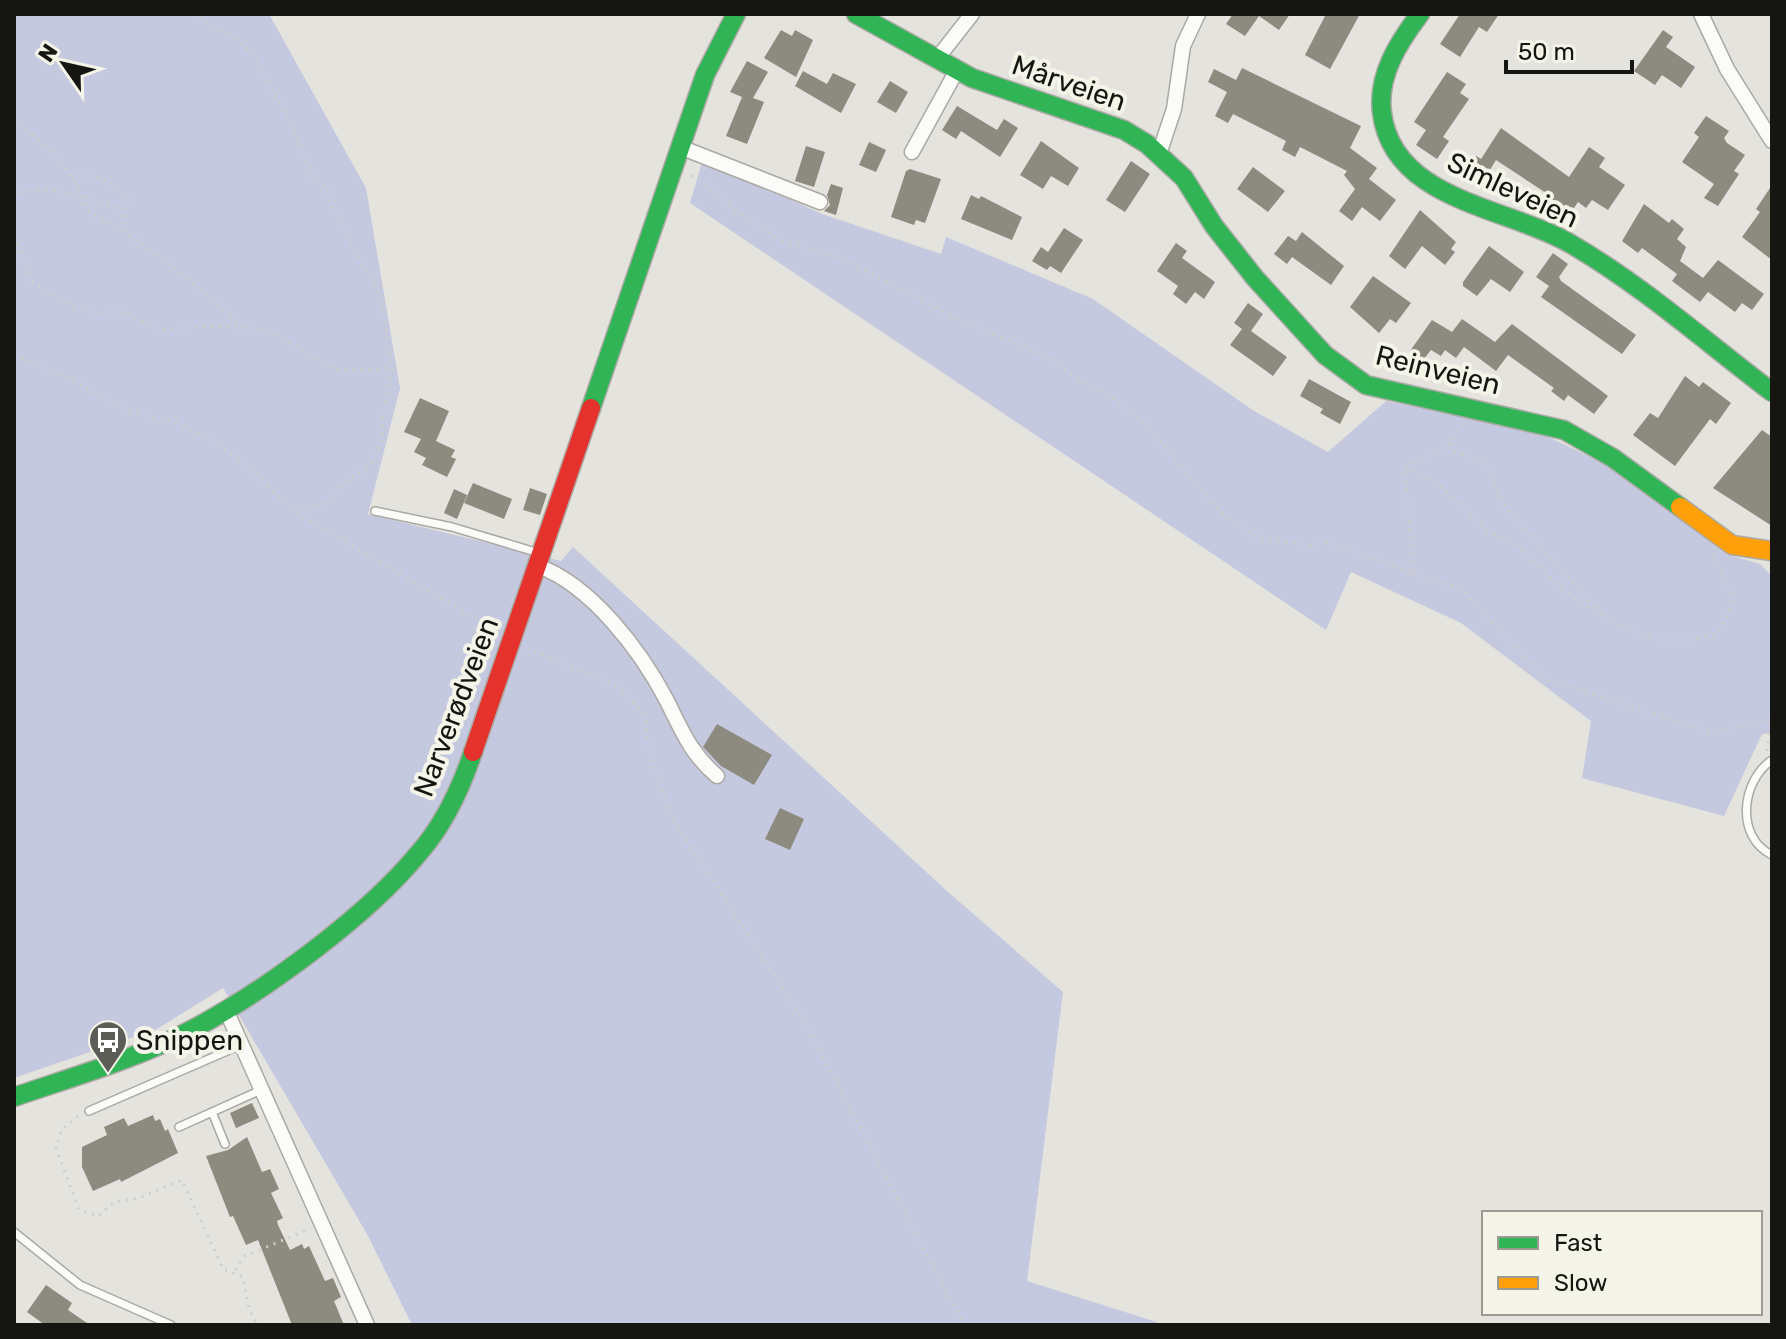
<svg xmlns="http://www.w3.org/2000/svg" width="1786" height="1339" viewBox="0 0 1786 1339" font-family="Rubik,sans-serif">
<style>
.forest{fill:#c4c9e0}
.building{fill:#8d8b7f}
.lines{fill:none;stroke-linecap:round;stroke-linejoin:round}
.lane-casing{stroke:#aaa9a4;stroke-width:10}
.street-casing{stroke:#aaa9a4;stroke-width:17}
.fast-casing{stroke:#aaa9a4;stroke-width:21}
.slow-casing{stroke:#aaa9a4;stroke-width:21}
.jam-casing{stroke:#aaa9a4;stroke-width:21}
.path{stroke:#cececc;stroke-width:3;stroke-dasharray:2 6;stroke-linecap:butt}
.lane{stroke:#fbfbfa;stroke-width:7}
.street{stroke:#fbfbfa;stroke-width:14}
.fast{stroke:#30b455;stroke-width:18}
.slow{stroke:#ff9f0a;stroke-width:18}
.jam{stroke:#e5322d;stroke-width:18}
.labels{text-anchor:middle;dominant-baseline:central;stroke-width:8;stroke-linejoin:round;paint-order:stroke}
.street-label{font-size:28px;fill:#151511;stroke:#f5f4e8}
.poi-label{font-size:28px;fill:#151511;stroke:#f5f4e8;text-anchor:start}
</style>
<rect width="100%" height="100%" fill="#e4e3dd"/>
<path class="forest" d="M14 14H269L366 188 400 388 368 514 561 561 573 547 948 892 1063 992 1027 1281 1166 1325H412L367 1234 223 988 157 1029 14 1078Z
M703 159 822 214 941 254 946 237 1093 299 1254 411 1328 452 1386 401 1542 434 1607 465 1726 554 1760 564 1772 576V733L1762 734 1724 816 1582 778 1591 721 1461 623 1351 572 1326 630 690 203Z"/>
<path class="building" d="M1233 14H1290L1279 30 1259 16 1245 36 1226 24Z
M1326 14H1360L1330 69 1305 55Z
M1460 14H1499L1487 32 1479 27 1460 57 1440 44Z
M781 30 792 36 795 30 813 40 796 77 764 58Z
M1663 30 1673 37 1666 47 1695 67 1681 88 1662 75 1655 85 1634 71Z
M747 61 768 72 753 98 764 102 747 144 726 136 742 97 730 92Z
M1242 68 1361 126 1350 148 1377 168 1369 179 1396 200 1380 221 1362 207 1352 221 1339 211 1355 189 1344 175 1347 171 1300 147 1295 157 1282 150 1286 141 1233 114 1228 123 1215 116 1227 92 1208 82 1214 69 1236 80Z
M803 71 827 84 833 73 856 84 841 113 795 86Z
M1447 72 1466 84 1460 93 1469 99 1443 137 1449 141 1437 159 1416 145 1426 130 1414 122Z
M890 81 908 92 896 113 877 102Z
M957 106 997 130 1004 119 1018 128 1000 157 961 131 956 139 942 130Z
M1706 116 1729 131 1724 138 1727 143 1745 155 1734 171 1739 174 1718 206 1704 198 1714 184 1682 162 1699 137 1694 133Z
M1501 128 1569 177 1589 147 1605 158 1599 167 1625 185 1608 210 1592 200 1586 208 1578 202 1568 217 1542 199 1546 193 1496 160 1482 183 1465 172 1476 156 1481 159Z
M1041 141 1079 168 1068 186 1051 176 1043 189 1020 175Z
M869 142 886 150 876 172 859 165Z
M806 146 825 152 814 187 795 181Z
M1131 161 1150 174 1125 212 1106 200Z
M1253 167 1285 191 1268 212 1237 189Z
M910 169 941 179 925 223 916 220 914 225 891 217 906 171Z
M831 184 843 188 836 215 824 211 830 205 827 195Z
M1772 185V260L1742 237 1760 212 1756 209Z
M971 195 979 199 981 196 1022 217 1012 240 961 219Z
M1644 204 1669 223 1672 219 1684 229 1677 239 1686 247 1680 261 1703 278 1718 260 1764 294 1752 310 1742 303 1735 312 1708 292 1700 302 1672 281 1677 274 1642 248 1638 253 1622 241Z
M1420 210 1456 242 1451 249 1455 252 1445 265 1422 246 1405 269 1389 256Z
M1064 228 1083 240 1061 273 1050 266 1047 270 1032 261 1041 247 1048 252Z
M1302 232 1344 266 1331 285 1292 257 1287 264 1274 254 1288 236 1296 241Z
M1176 243 1187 251 1182 258 1215 282 1204 299 1195 292 1186 304 1173 294 1178 286 1157 271Z
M1489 246 1524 272 1510 292 1491 279 1477 296 1463 286V282Z
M1553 253 1568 264 1559 277 1561 281 1636 335 1622 354 1541 297 1549 286 1536 277Z
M1373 276 1411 303 1396 323 1390 319 1379 333 1350 307Z
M1248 303 1263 314 1251 331 1287 357 1273 376 1230 345 1242 329 1234 323Z
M1462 319 1495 342 1512 324 1608 396 1594 414 1568 395 1564 401 1551 391 1554 388 1508 355 1496 371 1464 347 1456 358 1445 350 1441 356 1431 350 1423 360 1410 351 1432 320 1452 332Z
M1685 376 1699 387 1703 382 1731 403 1716 424 1710 419 1675 466 1633 435 1650 413 1658 418Z
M1309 379 1351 402 1340 424 1320 413 1323 409 1300 396Z
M420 398 449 411 436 441 455 450 451 457 456 459 447 477 422 465 426 458 414 452 421 439 404 432Z
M1762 430 1772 437V526L1713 488Z
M473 483 512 499 504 519 464 503Z
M530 488 547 494 540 515 523 510Z
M454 489 467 495 457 519 444 513Z
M717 724 772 755 754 785 721 766 703 747Z
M780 808 804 819 790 850 765 839Z
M252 1103 259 1118 236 1128 230 1113Z
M153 1115 155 1121 160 1119 165 1131 168 1129 178 1153 121 1182 120 1179 93 1191 82 1167V1147L107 1135 104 1127 124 1118 128 1126Z
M247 1137 262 1172 270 1169 279 1189 271 1193 283 1218 277 1221 278 1225 290 1250 302 1244 304 1249 309 1246 325 1281 333 1278 341 1297 334 1301 344 1325H292L258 1240 246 1245 233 1216 230 1217 206 1156 228 1150Z
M46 1285 72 1303 68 1310 90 1325H45L27 1312Z"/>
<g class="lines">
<g class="lane-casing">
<path id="lane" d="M375 511 452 527 539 553
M1772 760C1741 781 1735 837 1772 855
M89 1111 241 1045
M212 1112 225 1144
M179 1127 261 1090
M14 1232 80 1285 171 1325"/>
</g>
<g class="street-casing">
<path id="street" d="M1701 14 1727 69 1772 141
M936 60 972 14
M680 147 820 202
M912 152 957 70
M1159 154 1174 109 1183 46 1198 14
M538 566C591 585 641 651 667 701 682 731 691 754 717 776
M226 1010 367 1325"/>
</g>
<g class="fast-casing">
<path id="fast" d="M856 14 972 78 1124 130 1147 144 1184 178 1214 226 1255 278 1325 355 1366 385 1564 430 1613 458 1680 507
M1420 14C1398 43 1377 76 1382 113 1393 201 1508 207 1571 244 1643 286 1706 342 1772 392
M591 408 705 75 736 14
M14 1097C75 1076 140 1058 197 1027 267 989 367 916 418 854 443 826 461 788 473 752"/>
</g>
<g class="slow-casing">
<path id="slow" d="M1680 507 1732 545 1772 551"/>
</g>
<g class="jam-casing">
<path id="jam" d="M473 752 591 408"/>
</g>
<path class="path" d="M192 14 233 37 253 54 296 133 312 176 328 189V199L382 300 392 369 382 418V441L370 466 343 483 329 502 294 511
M14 118 51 151 72 176 90 213 113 224 175 268 245 327
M72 176C99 174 111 180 129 200L122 231
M691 176 703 181 734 210 783 241 841 258 959 320 1051 358 1068 373 1113 398 1143 422 1221 513 1237 525 1259 538 1314 546 1327 542 1413 573 1405 467 1452 443 1460 425
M14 196C50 179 93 202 128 211
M14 236 33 282 73 307 95 313 123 312 160 330 208 326 253 328 275 335 336 370 392 369
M14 355 69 378 120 407 147 417 175 422 210 439 246 465 294 511 496 631
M1452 443 1455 452 1485 461 1505 507 1595 607 1624 628 1657 640H1692L1718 633C1740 596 1731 591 1713 556
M1405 467 1438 484 1486 530 1518 546 1567 594 1609 619
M1413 573 1462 589 1545 679 1712 732 1772 719
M527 648 621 688 646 716 648 751 670 815 803 1019 964 1325
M1767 751 1771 719
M78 1116 62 1129 56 1148 79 1210 98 1216 114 1202 139 1198 182 1180 223 1269 243 1277 249 1309 257 1325
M236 1270 243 1257 307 1230"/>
<use href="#lane" class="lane"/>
<use href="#street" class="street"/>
<use href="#fast" class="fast"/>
<use href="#slow" class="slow"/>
<use href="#jam" class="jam"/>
</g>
<defs>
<g id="bus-pin" transform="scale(2)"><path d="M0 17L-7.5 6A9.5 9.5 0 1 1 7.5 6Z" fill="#5d5d58" stroke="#f5f4e8"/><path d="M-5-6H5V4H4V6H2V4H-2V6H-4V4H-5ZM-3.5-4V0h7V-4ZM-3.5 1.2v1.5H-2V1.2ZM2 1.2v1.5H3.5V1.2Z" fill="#fff"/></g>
</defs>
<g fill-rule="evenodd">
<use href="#bus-pin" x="108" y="1040"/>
</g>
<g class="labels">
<g class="street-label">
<text transform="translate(1069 83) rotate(19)">Mårveien</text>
<text transform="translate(1513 190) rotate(25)">Simleveien</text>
<text transform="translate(1438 370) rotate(14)">Reinveien</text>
<text transform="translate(456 707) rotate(-69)">Narverødveien</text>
</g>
<g class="poi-label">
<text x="136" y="1040">Snippen</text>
</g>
</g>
<rect width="1786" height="1339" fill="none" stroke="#151511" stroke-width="32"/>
<rect x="1482" y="1211" width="280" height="104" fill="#f5f4e8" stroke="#9b9b92" stroke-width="2"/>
<rect x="1498" y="1237" width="40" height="12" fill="#30b455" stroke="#9b9b92" stroke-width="2"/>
<text x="1554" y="1251" font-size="24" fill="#151511">Fast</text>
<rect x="1498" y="1277" width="40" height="12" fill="#ff9f0a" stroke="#9b9b92" stroke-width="2"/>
<text x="1554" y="1291" font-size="24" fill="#151511">Slow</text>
<g transform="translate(64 64) rotate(304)" stroke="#f5f4e8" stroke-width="6" paint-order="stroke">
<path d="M0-6L14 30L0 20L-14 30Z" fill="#151511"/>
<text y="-12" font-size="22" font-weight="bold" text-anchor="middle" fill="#151511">N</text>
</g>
<path d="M1506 60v12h126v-12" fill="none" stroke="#151511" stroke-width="4"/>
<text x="1518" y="60" font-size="24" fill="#151511" stroke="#f5f4e8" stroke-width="6" paint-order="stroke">50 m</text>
</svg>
